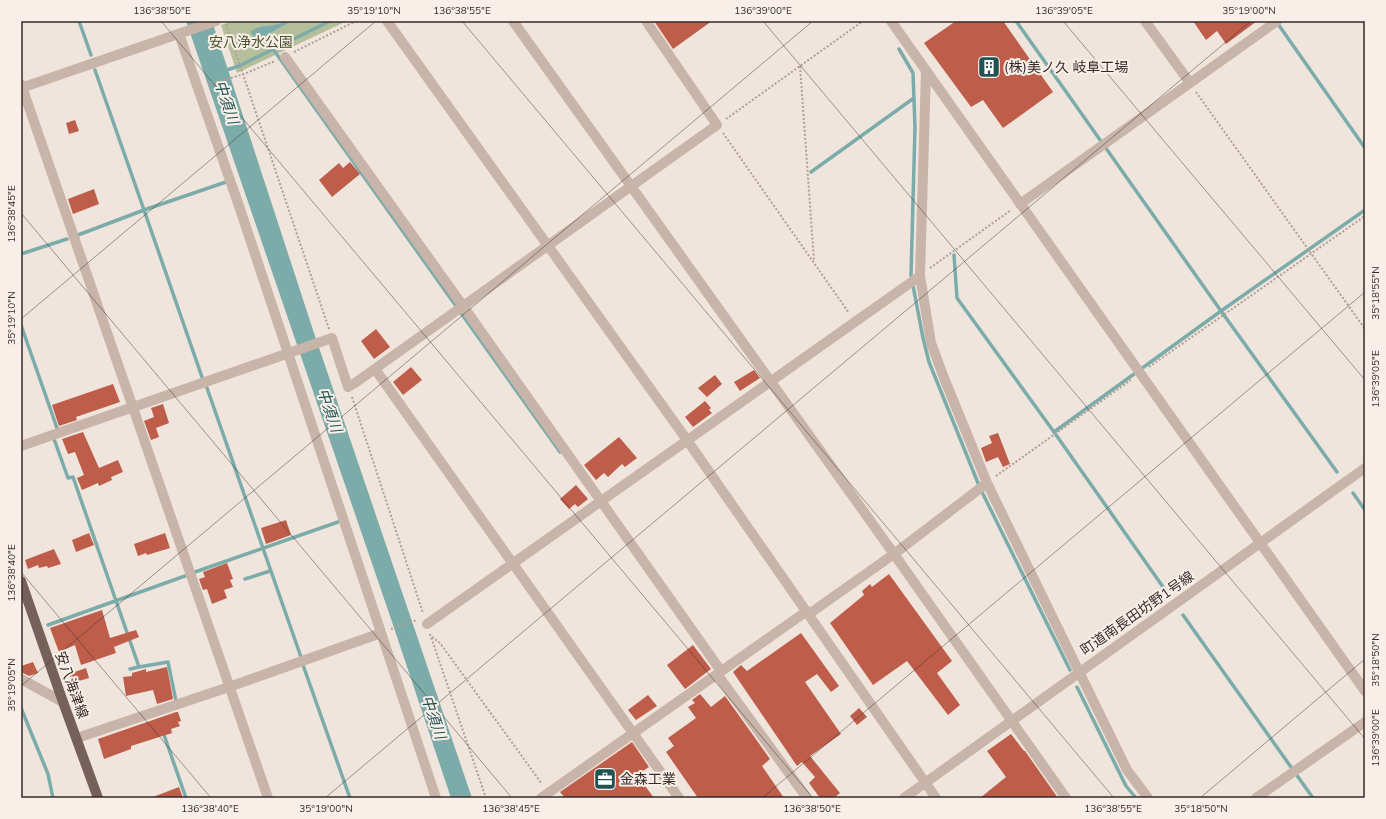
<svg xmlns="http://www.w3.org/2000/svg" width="1386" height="819" viewBox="0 0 1386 819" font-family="Mulish,'Noto Sans JP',sans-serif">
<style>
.green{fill:#b6bf9c}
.water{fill:#7cacaa}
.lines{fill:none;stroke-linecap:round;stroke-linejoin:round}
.stream{stroke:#7cacaa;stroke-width:3.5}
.building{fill:#bf5d4b}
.path{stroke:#b49e93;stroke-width:2;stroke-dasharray:2 2;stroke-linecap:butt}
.minor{stroke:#c8b4a8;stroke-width:10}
.major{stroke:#76615a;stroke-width:10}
.ticks{fill:none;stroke:#352b28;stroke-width:1;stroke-opacity:0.45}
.labels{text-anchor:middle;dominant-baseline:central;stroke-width:4;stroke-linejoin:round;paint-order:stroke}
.park-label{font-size:14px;fill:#48522d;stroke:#f8efe8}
.poi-label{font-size:14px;fill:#352b28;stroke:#f8efe8;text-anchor:start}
.street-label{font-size:14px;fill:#352b28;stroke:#f8efe8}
.water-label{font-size:15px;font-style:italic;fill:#205453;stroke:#f8efe8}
.neatline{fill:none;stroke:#352b28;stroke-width:1.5}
.ticks-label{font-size:10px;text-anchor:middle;fill:#352b28}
</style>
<rect width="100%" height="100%" fill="#f0e5dc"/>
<path class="green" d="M232 21H347L237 73 221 25Z"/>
<path class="water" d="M186 21H212L313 330 472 798H451L390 616Z
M286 21H292L261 38 253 36 251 33V31C262 24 275 27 286 21Z"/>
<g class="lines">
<path class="stream" d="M79 21 91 55
M1016 21 1221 311 1365 210
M1278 24 1365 148
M273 49 560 452
M899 49 913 73 915 127 911 275 923 338 929 362 980 488 1070 670
M95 70 144 210 226 182
M224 71 239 66 330 21
M811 172 914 98
M78 235 144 210 202 377
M21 254 67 239
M954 255 957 298 1054 432 1221 311 1337 472
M21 325 57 428
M207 388 301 657
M1054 432 1168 594
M54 439 68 478 73 477 139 667 168 662 176 701
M1353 493 1365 510
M195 572 338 522
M245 579 270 571
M1183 615 1313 798
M48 625 185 576
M303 665 350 798
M130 669 139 667
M1077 687 1126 786 1136 798
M21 708 48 774 53 798
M163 732 186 798"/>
</g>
<path class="building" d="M654 21H712L673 49Z
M956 21H1003L1053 92 1003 128 983 100 971 107 924 43Z
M1193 21H1257L1226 44 1217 31 1206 40Z
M75 120 79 131 69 134 66 123Z
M350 162 360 174 332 197 319 180 339 163 343 168Z
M94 189 99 204 73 214 68 199Z
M376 329 390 347 374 359 361 341Z
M411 367 422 380 403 395 393 382Z
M754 370 760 378 740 391 734 382Z
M715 375 722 384 707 397 698 388Z
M113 384 120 402 76 417 77 420 59 426 52 405Z
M705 401 711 408 709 410 712 413 693 427 685 417Z
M163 404 169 423 156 428 159 437 151 440 144 421 154 417 151 408Z
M83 432 99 468 118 460 123 472 111 477 112 480 99 486 98 483 82 490 77 478 84 475 75 452 68 454 62 439Z
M998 433 1010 464 1003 467 998 457 986 462 981 448 992 443 989 436Z
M619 437 637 458 625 467 622 464 608 477 604 473 596 480 584 465Z
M576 485 588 499 578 507 575 504 569 509 560 499Z
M286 520 291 535 266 544 261 528Z
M89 533 94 545 76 552 72 540Z
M165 533 170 548 147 555 146 553 138 556 134 544Z
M54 549 61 564 48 568 47 566 39 568 38 565 28 569 25 560Z
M227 563 233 579 230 580 233 587 224 590 227 598 212 604 207 589 203 590 199 579 205 577 203 572Z
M889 574 952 661 937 673 960 705 948 715 907 661 873 685 830 623 864 595 862 591 870 584 872 587Z
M102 610 110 638 136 630 139 637 114 647 116 653 81 665 75 645 59 652 50 628Z
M801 633 839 686 831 692 817 674 805 682 841 734 810 756 840 793 834 798H820L809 783 815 777 802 762 797 766 733 672 741 665 747 671Z
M693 645 711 669 685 689 667 665Z
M33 662 38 673 29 676 21 672V666Z
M167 667 173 699 157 704 153 690 126 696 123 677 132 676V673L146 669V672Z
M86 668 89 678 72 683 69 674Z
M700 694 711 707 725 696 770 759 762 766 784 798H698L666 752 674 746 668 738 696 718 688 707 695 703 692 700Z
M648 695 657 706 636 720 628 710Z
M859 708 867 717 857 725 850 716Z
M176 712H178L181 721 178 722 180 726 171 729 172 733 131 746V749L104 759 98 739Z
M1011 734 1024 751H1025L1058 798H980L1006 777 987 751Z
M632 742 649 767 637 775 654 798H565L560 792Z
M179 787 183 798H153V797Z"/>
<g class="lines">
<path class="path" d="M226 24 329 329
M294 52 356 21
M800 66 814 261
M208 85 244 74 275 61
M1196 92 1365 329
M726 119 863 21
M723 133 849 313
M930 268 1011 210
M1149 367 1365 216
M352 397 423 613
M996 476 1131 380
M391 629 417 620
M430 634 486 798
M432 637 440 643 542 784"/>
<path class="minor" d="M387 21 687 440 936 798
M513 21 894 554 1066 798
M891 21 1365 691
M1145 21 1190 83
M179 34 239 206 436 798
M285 57 463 306 721 671
M926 71 920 276 931 343 944 378 987 483 1127 770 1148 798
M21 84 268 798
M21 88 216 21
M1020 204 1277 21
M375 369 679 798
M21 446 332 338 348 387 355 383 717 125 646 21
M809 614 894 554 987 483
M427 624 920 276
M717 674 807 798
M21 679 63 702
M77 738 229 687 381 633
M541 798 807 611
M904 798 1365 468
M1256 798 1365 722"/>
<path class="major" d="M21 581 63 702 98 798"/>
</g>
<path class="ticks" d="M161 21 813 798M462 21 1114 798M763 21 1365 739M1063 21 1365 380M1364 21 1365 22M21 213 512 798M21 319 376 21M21 572 211 798M21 686 813 21M325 798 1251 21M762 798 1365 292M1200 798 1365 659"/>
<defs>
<g id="building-square" transform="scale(1.15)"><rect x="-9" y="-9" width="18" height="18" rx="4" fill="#205453" stroke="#f8efe8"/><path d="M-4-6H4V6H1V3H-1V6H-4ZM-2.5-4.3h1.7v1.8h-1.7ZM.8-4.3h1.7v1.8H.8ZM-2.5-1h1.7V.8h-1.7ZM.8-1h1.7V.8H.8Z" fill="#fff"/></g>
<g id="office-square" transform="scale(1.15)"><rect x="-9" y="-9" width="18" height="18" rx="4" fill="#205453" stroke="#f8efe8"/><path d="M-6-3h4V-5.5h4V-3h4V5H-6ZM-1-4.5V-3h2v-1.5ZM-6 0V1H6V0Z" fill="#fff"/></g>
</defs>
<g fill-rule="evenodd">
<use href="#building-square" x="989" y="67"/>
<use href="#office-square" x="605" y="779"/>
</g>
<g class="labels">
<g class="park-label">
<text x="251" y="42">安八浄水公園</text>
</g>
<g class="poi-label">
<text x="1004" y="67">(株)美ノ久 岐阜工場</text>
<text x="620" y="779">金森工業</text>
</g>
<g class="street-label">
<text transform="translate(1137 613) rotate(-35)">町道南長田坊野1号線</text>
<text transform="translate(72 685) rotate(70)">安八海津線</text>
</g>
<g class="water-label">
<text transform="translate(227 102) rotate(71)">中須川</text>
<text transform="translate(330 410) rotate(71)">中須川</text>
<text transform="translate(434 717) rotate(71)">中須川</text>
</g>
</g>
<rect width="1386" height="819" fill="none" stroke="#f8efe8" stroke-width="44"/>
<rect x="22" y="22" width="1342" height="775" class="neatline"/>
<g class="ticks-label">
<text x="162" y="14">136°38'50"E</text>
<text x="374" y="14">35°19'10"N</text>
<text x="462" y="14">136°38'55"E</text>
<text x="763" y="14">136°39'00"E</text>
<text x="1064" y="14">136°39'05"E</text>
<text x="1249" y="14">35°19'00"N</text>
<text transform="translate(11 214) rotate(-90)" y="4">136°38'45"E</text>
<text transform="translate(1375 293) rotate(-90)" y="4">35°18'55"N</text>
<text transform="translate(11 318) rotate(-90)" y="4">35°19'10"N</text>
<text transform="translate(1375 379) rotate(-90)" y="4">136°39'05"E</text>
<text transform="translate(11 573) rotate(-90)" y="4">136°38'40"E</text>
<text transform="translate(1375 660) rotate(-90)" y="4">35°18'50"N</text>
<text transform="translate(11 685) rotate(-90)" y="4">35°19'05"N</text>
<text transform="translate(1375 738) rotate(-90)" y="4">136°39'00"E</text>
<text x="210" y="812">136°38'40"E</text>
<text x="326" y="812">35°19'00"N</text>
<text x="511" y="812">136°38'45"E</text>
<text x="812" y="812">136°38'50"E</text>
<text x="1113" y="812">136°38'55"E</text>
<text x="1201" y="812">35°18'50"N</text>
</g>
</svg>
